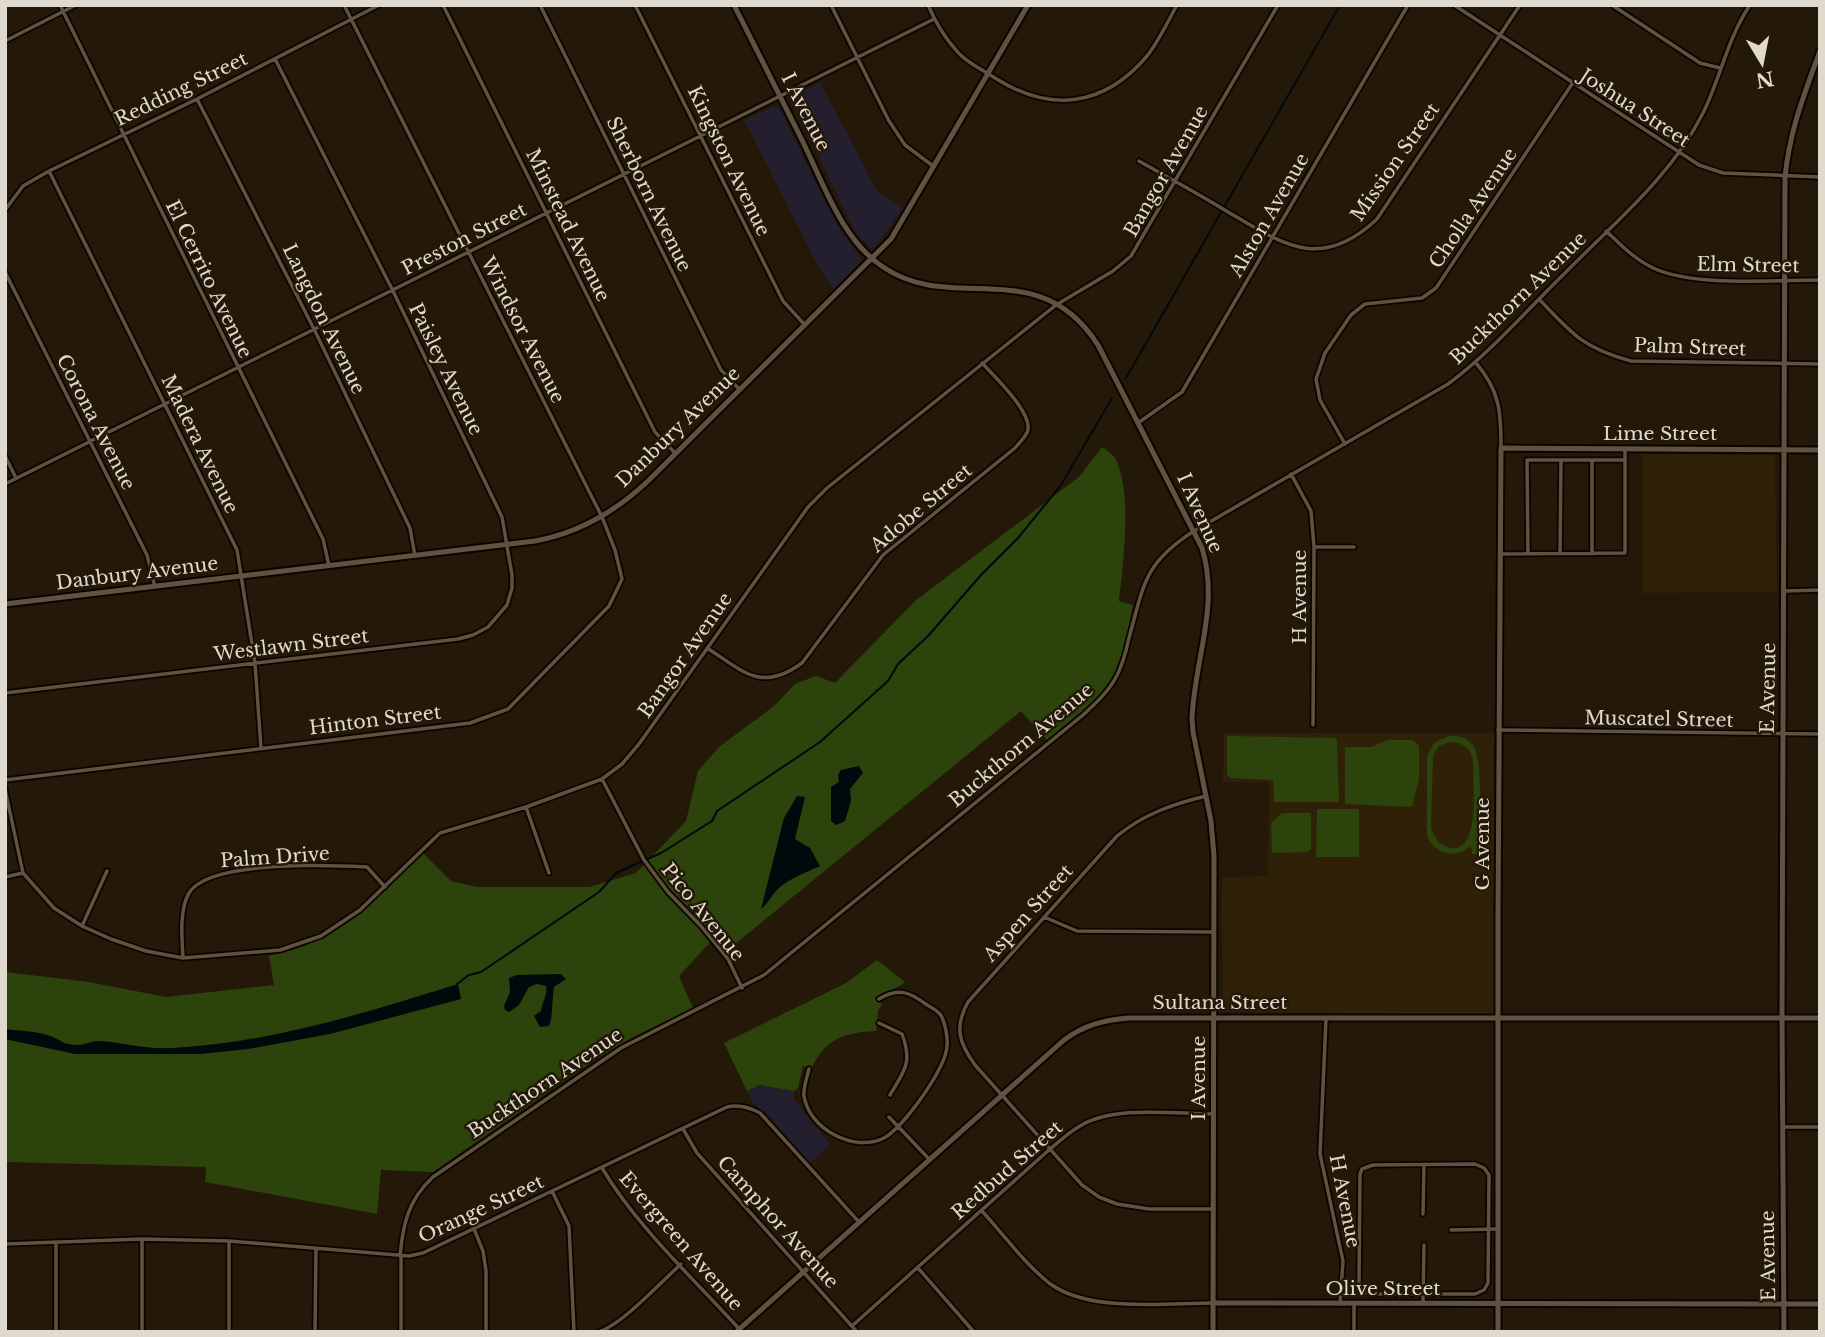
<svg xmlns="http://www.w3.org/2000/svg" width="1825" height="1337" viewBox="0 0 1825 1337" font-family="'Libre Baskerville',serif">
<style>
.commercial{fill:#231f2f}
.built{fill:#2f2008}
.green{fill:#2c430b;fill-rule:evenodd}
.water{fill:#00090b}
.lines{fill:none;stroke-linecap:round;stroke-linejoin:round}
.stream{stroke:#00090b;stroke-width:2}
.street-casing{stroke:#0c0400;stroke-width:7}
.secondary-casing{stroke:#0c0400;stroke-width:9}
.street{stroke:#5f5240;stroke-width:3.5}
.secondary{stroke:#5f5240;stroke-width:5}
.labels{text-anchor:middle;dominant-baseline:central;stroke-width:5;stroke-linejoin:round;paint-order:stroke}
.street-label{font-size:19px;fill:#e0d9ce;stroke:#241908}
</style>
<rect width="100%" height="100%" fill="#241908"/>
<path class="commercial" d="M820 82 877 191 903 208 875 247 870 248 856 233 790 98Z
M774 106 779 108 836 223 862 260 834 290 818 266 744 120Z
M759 1085 794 1091V1099L830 1145 810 1163 771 1118 753 1103 747 1091Z"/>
<path class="built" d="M1642 454 1775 455 1777 592 1642 593Z
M1224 733H1494V1015L1223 1012 1222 877 1268 876 1269 782H1223Z"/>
<path class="green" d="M1102 447C1107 451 1115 455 1117 462 1132 496 1123 564 1119 601L1133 605C1128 626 1125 650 1117 670 1104 700 1072 720 1047 740L1021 711 729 949 715 937 679 976 693 1008 631 1038 590 1063 433 1172 381 1170 377 1214 205 1182 206 1167 5 1162V972L89 982 166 997 274 985 269 956C280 953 291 951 301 947 350 931 387 888 423 853L451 881 477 887H589L636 873 686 821 698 771 719 747 774 706 795 684 816 676 835 683 915 601 1079 477Z
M1227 736 1335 738 1337 741 1339 802H1274L1273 780 1230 778 1227 774Z
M1448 736C1457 735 1466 737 1473 745 1484 759 1479 833 1478 854H1472L1471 846C1455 859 1437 855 1427 837V755L1434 743ZM1450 742C1463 742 1472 750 1473 762 1473 783 1483 870 1439 843L1431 829 1433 756 1439 746Z
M1387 740H1413L1419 746V779L1412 807 1345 804V747H1372Z
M1317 809H1359V857H1316Z
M1282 813H1311V849L1307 852 1272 853 1271 823Z
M877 960 905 982C896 990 885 990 876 1000L882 1004 878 1011 876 1031C846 1032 824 1039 812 1068L803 1066 798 1088 794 1091 759 1085 747 1091 724 1043 846 983Z"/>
<path class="water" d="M859 766 863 773 850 789 851 801 845 821 836 825 831 821V787L839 782 838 775 841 770Z
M797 796 805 797 795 839 810 848 820 866C805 873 787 879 776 891 770 897 768 904 761 909L784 818Z
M561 974 566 979 554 987C552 998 553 1017 549 1026L540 1027 534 1016 541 1011C542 1002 548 995 546 986L537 984 529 987 519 1005 509 1012 505 1010 504 1006 510 992 509 978 517 975Z
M458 984 461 999 330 1034 248 1049 201 1054H75L5 1039V1029C20 1031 38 1031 53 1037 64 1042 62 1044 77 1045 84 1045 91 1041 98 1041 122 1042 147 1050 172 1048 270 1043 365 1013 458 984Z"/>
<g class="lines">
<path class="stream" d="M1126 378 1340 5
M457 984 469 975 481 972 599 892 616 873 661 853 712 821 717 811 820 742 888 681 898 664 928 636 981 575 1018 538 1061 485 1112 398"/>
<g class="street-casing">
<path id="street" d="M60 5 323 539 329 566
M443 5 655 432 675 453
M540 5 721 370 740 390
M635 5 783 301 804 324
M831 5 889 121 905 145 933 166
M928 5C935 21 944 37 956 50 965 62 983 70 995 78 1050 113 1104 107 1147 56 1159 41 1168 21 1177 5
M1454 5 1699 165 1723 173 1820 177
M1612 5 1700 63 1720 68
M5 41 76 5
M197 99 315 331 410 528 415 556
M1139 161C1167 177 1195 192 1223 209 1280 242 1319 274 1377 219L1520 5
M49 171 237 550 255 663 261 748
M5 210 23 186 49 171 197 99 379 5
M1606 231C1621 245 1634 259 1653 268 1694 287 1773 280 1820 280
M5 272 147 555 155 587
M1539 299C1572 334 1583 348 1631 361L1820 364
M1476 363C1500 391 1501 412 1501 448
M1138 423 1182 392 1408 5
M1345 444 1320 400 1316 379 1325 353 1351 315 1365 304 1422 298 1436 288 1572 84
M5 456 16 478
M1592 461V554
M1291 474 1311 511 1314 547 1313 725
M5 484 934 19
M1314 547H1354
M1500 554 1625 553V449
M1528 554 1527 460H1624
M1560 554 1561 461
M1785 591 1820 590
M707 648C743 671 761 693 802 663L883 555 1015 448C1020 442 1026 437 1028 430 1031 411 995 377 982 363
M5 693 458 639 473 635 488 627 507 605 512 588V575L502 517 393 291 275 59
M1498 730 1820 734
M602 779 644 860 668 892 700 925 728 959 742 988
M5 780 470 723 508 709 609 606 622 579 615 550 602 517 344 5
M5 789 23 873 54 908 82 926 111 939 146 951 183 958 280 950 321 936 360 910 440 833 526 807 602 779 622 764 639 744 808 507 827 488 1056 305 1113 271 1131 256 1278 5
M1206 796C1173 804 1144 814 1117 836L968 1002C954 1027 959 1043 975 1065L1082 1185 1099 1197 1117 1204 1149 1209H1214
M526 807 549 873
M5 877 23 873
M1044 917 1077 931 1213 932
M82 926 107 871
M183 958C182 939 179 910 189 893 209 860 330 865 367 867L385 887
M1326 1019 1320 1154 1343 1261 1340 1304
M879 1023 902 1034C913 1063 904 1071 890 1095
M809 1069C807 1077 803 1088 804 1096 809 1129 854 1153 884 1138 904 1127 946 1068 947 1046 948 1038 945 1021 940 1014 937 1011 931 1007 927 1005 910 992 898 987 879 999
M889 1117 930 1160
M1783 1127H1820
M683 1129 697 1153 857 1332
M1475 1164 1484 1168 1489 1175 1488 1283 1484 1290 1475 1294H1370L1364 1292 1359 1283 1360 1174 1362 1169 1373 1165Z
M602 1168C637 1227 695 1280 742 1332
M552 1191 569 1226 574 1332
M982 1211C1003 1234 1024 1263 1049 1283 1089 1313 1164 1303 1213 1303
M1423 1214 1424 1165
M474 1229 483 1251 486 1271V1332
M1451 1230 1498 1229
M142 1239V1332
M56 1242V1332
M5 1244 142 1239 229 1241 409 1256 423 1253 727 1107C739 1104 749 1107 760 1113L859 1222
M400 1256C403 1224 408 1200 433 1177L621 1048 764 975 1083 715C1095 704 1107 693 1115 679 1122 667 1126 652 1129 638 1144 584 1144 563 1194 531L1448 384C1491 352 1526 311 1564 274 1614 223 1671 177 1703 113 1721 77 1727 39 1750 5
M401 1256V1332
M918 1268 974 1332
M1423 1302 1424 1245
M1354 1304V1332
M852 1326 1050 1149C1059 1142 1069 1132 1080 1126 1114 1105 1174 1114 1214 1114
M229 1332V1241
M315 1332 316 1248
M598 1332C622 1325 661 1282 681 1264"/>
</g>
<g class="secondary-casing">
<path id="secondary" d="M734 5C757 50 779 94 801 138 823 182 841 239 883 267 953 315 1039 252 1098 345L1202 548C1220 606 1194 661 1192 719L1193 732 1211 821 1214 856 1213 1332
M5 604 535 541C579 533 615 512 648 481L891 239 1028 5
M1213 1303 1820 1304
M736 1332 1064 1040C1084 1025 1104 1020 1129 1018H1820
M1498 1332V917L1501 448 1820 450
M1784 1332 1782 1018 1785 177C1790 129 1804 95 1820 51"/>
</g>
<use href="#street" class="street"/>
<use href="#secondary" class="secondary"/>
</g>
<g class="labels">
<g class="street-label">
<text transform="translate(181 89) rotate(-26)">Redding Street</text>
<text transform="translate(1635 108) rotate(33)">Joshua Street</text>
<text transform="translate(806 112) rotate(63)">I Avenue</text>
<text transform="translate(729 161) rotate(64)">Kingston Avenue</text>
<text transform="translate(1395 162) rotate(-55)">Mission Street</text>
<text transform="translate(1166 171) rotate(-60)">Bangor Avenue</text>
<text transform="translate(649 194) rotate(64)">Sherborn Avenue</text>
<text transform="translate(1473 208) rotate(-56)">Cholla Avenue</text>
<text transform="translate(1269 215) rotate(-60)">Alston Avenue</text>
<text transform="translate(568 225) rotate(64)">Minstead Avenue</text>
<text transform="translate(464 239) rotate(-27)">Preston Street</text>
<text transform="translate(1748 265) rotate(1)">Elm Street</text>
<text transform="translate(209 279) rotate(64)">El Cerrito Avenue</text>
<text transform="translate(1518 298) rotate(-44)">Buckthorn Avenue</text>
<text transform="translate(324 319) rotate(64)">Langdon Avenue</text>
<text transform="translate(523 330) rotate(63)">Windsor Avenue</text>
<text transform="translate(1690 347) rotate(2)">Palm Street</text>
<text transform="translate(446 369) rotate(64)">Paisley Avenue</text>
<text transform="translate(96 422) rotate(63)">Corona Avenue</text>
<text transform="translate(678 427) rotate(-44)">Danbury Avenue</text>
<text x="1660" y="433">Lime Street</text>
<text transform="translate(200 444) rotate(64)">Madera Avenue</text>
<text transform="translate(921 508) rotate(-40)">Adobe Street</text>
<text transform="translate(1200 513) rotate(66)">I Avenue</text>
<text transform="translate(137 573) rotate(-7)">Danbury Avenue</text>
<text transform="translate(1299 597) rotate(-90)">H Avenue</text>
<text transform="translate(291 645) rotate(-7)">Westlawn Street</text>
<text transform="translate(685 655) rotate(-55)">Bangor Avenue</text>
<text transform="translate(1768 688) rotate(-89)">E Avenue</text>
<text transform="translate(1659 719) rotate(1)">Muscatel Street</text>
<text transform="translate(375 720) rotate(-7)">Hinton Street</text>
<text transform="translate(1021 745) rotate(-40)">Buckthorn Avenue</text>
<text transform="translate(1482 844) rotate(-90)">G Avenue</text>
<text transform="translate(275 857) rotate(-4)">Palm Drive</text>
<text transform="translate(703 912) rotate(51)">Pico Avenue</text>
<text transform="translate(1028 913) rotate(-48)">Aspen Street</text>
<text x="1220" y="1002">Sultana Street</text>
<text transform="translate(1198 1078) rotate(-90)">I Avenue</text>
<text transform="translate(545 1083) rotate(-34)">Buckthorn Avenue</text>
<text transform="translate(1007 1170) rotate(-41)">Redbud Street</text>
<text transform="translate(1345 1201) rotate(79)">H Avenue</text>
<text transform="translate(481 1209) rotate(-25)">Orange Street</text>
<text transform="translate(778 1222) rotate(48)">Camphor Avenue</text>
<text transform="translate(681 1241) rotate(49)">Evergreen Avenue</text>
<text transform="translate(1768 1256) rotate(-91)">E Avenue</text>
<text x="1383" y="1288">Olive Street</text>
</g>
</g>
<rect width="1825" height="1337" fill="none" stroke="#e0d9ce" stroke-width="14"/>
<g transform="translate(1762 63) rotate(170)" stroke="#241908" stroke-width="5" paint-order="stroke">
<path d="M0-5L12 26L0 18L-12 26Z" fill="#e0d9ce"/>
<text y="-10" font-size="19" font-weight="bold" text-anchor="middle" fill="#e0d9ce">N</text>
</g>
</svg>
